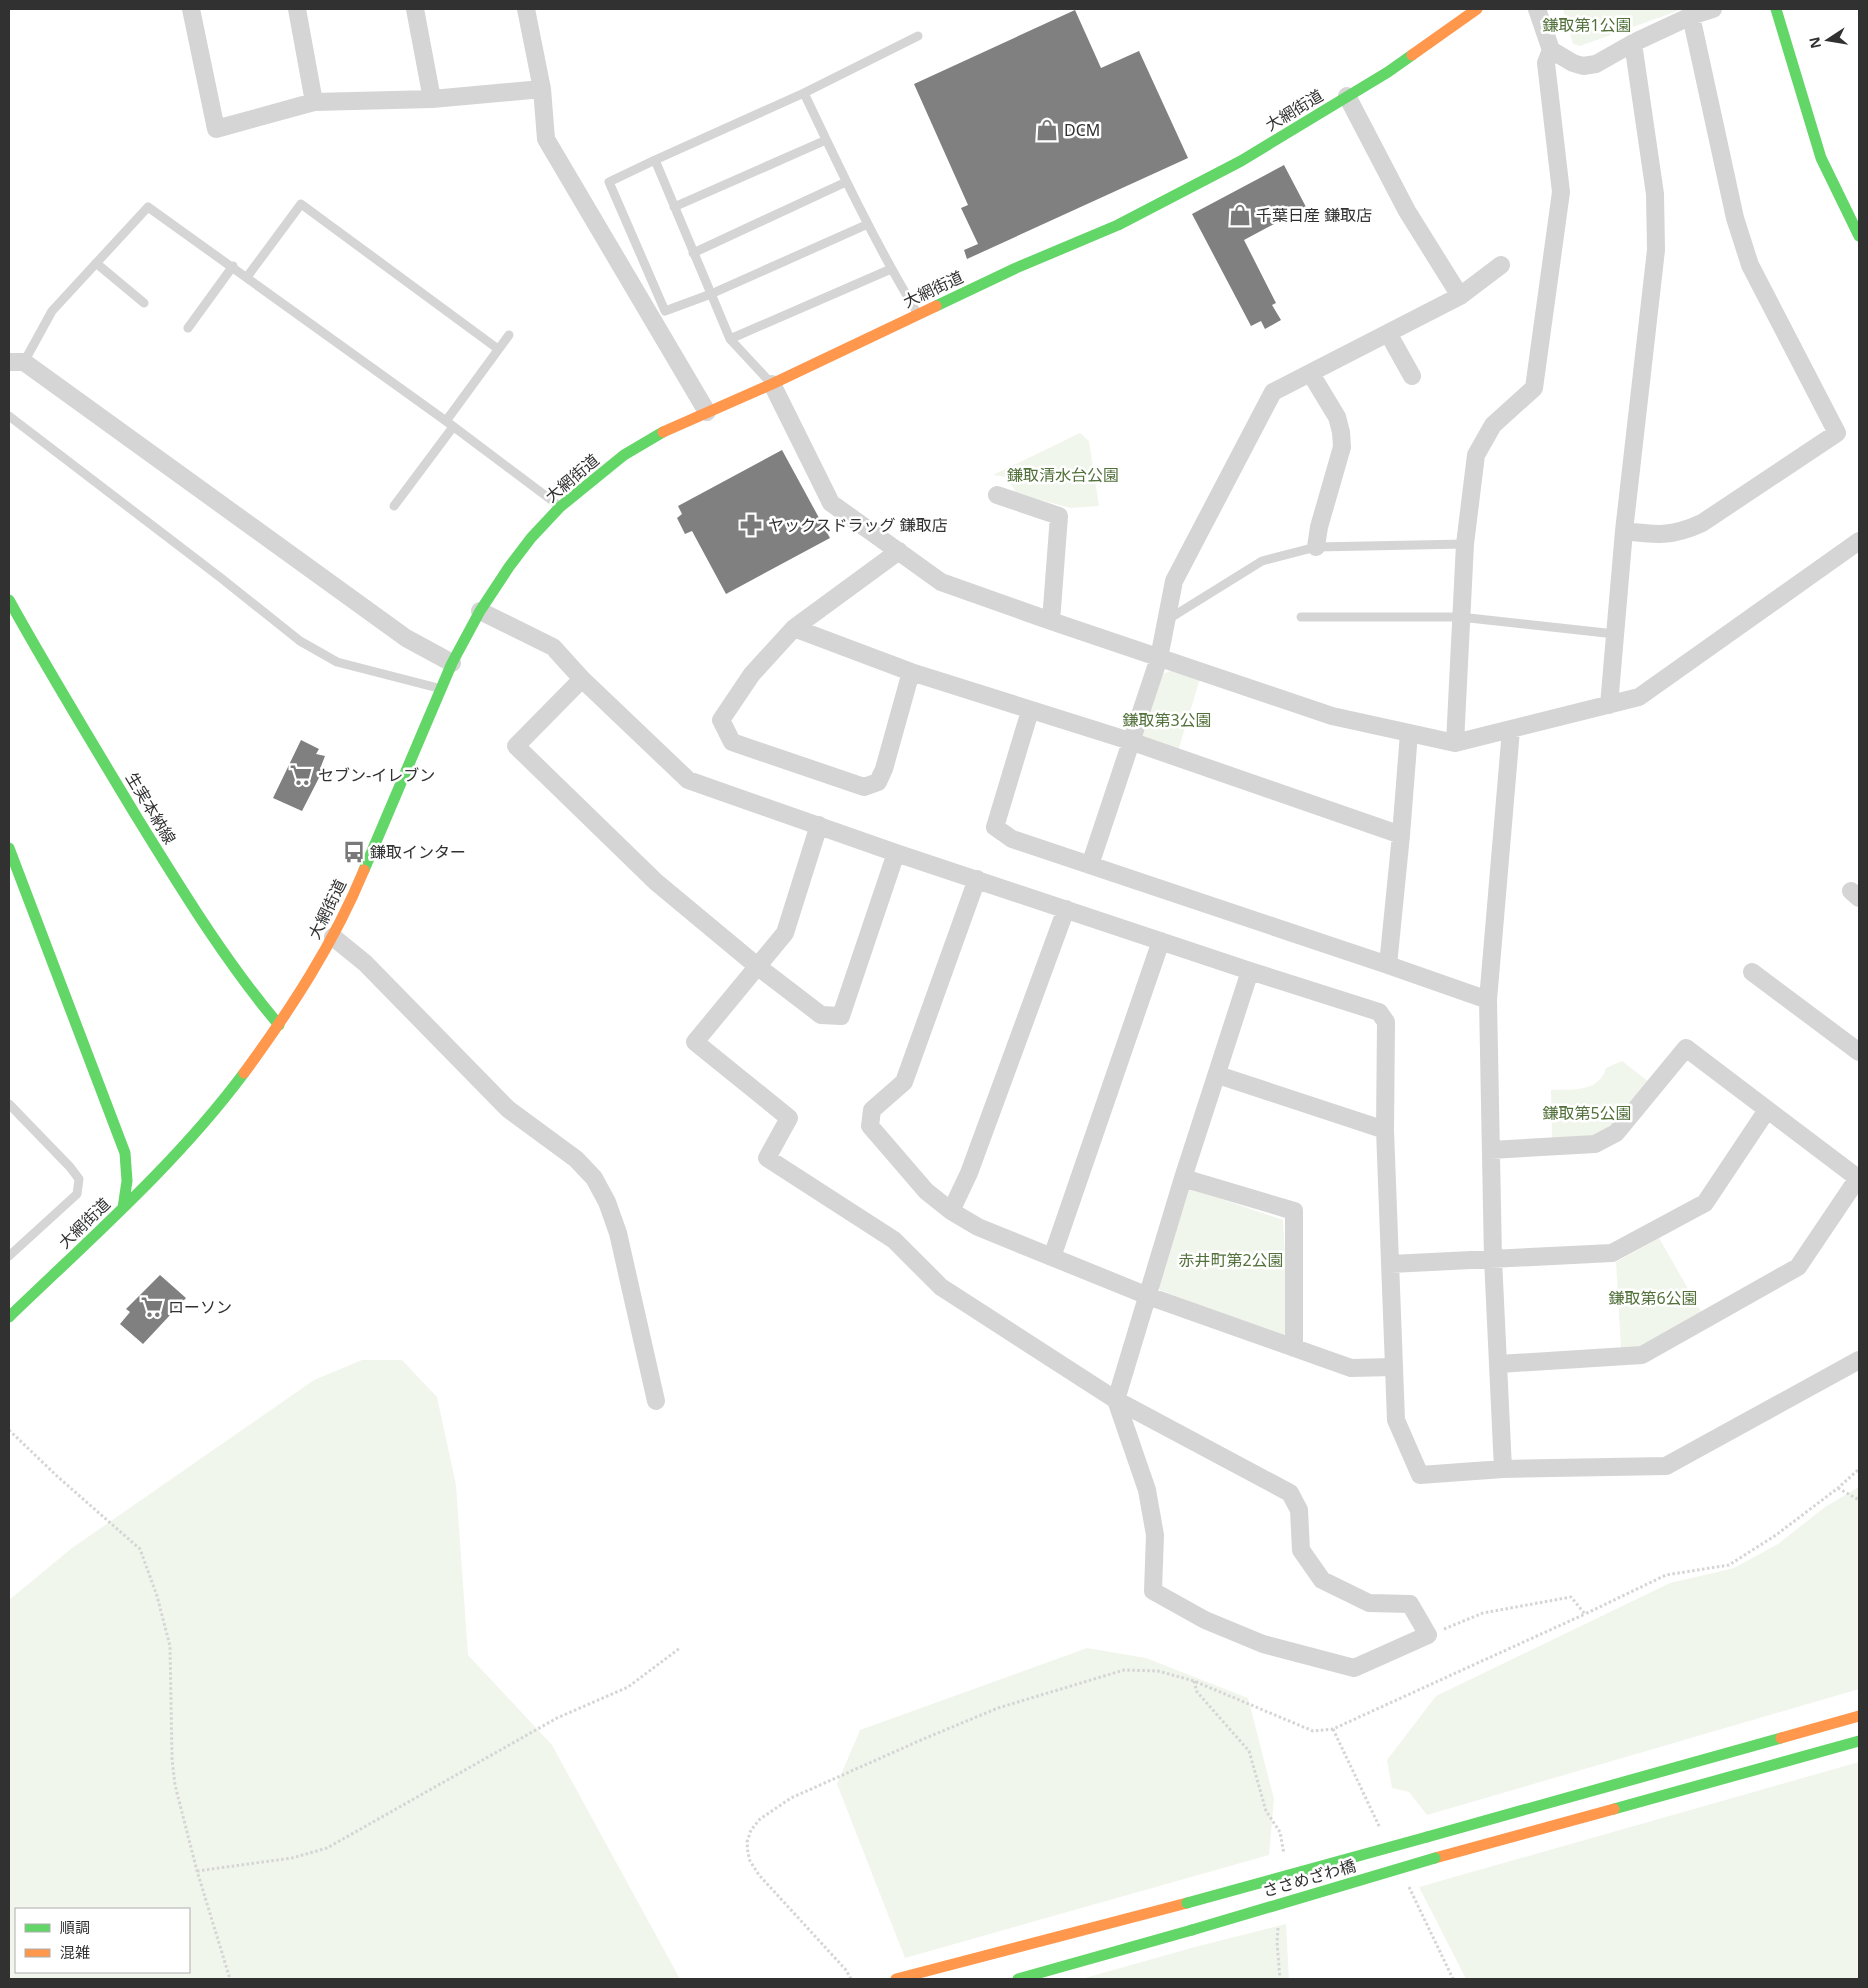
<svg xmlns="http://www.w3.org/2000/svg" width="1868" height="1988" viewBox="0 0 1868 1988" font-family="'Noto Sans','Noto Sans JP',sans-serif">
<style>
.green{fill:#f1f6ed;fill-rule:evenodd}
.building{fill:#808080}
.lines{fill:none;stroke-linecap:round;stroke-linejoin:round}
.path{stroke:#d5d5d5;stroke-width:3;stroke-dasharray:2.5 2.5;stroke-linecap:butt}
.lane{stroke:#d5d5d5;stroke-width:9}
.street{stroke:#d5d5d5;stroke-width:18}
.fast{stroke:#63d668;stroke-width:11}
.slow{stroke:#ff974d;stroke-width:11}
.fast-bridge{stroke:#63d668;stroke-width:11}
.labels{text-anchor:middle;dominant-baseline:central;stroke-width:5;stroke-linejoin:round;paint-order:stroke}
.park-label{font-size:16px;fill:#51703a;stroke:#fff}
.street-label{font-size:16px;fill:#313131;stroke:#fff}
.poi-label{font-size:16px;fill:#313131;stroke:#fff;text-anchor:start}
</style>
<rect width="100%" height="100%" fill="#fff"/>
<path class="green" d="M1563 9H1683L1580 46 1573 44Z
M1080 433 1089 441 1099 506 1071 508 1017 494 1007 477 993 475Z
M1170 671 1200 679 1178 751 1145 740 1141 734 1160 675Z
M1622 1061 1649 1082 1625 1116 1596 1138 1552 1140 1551 1090C1572 1089 1599 1093 1606 1068Z
M1189 1188 1283 1220 1289 1332 1280 1337 1160 1290 1155 1280Z
M1659 1238 1702 1313 1639 1347 1621 1349 1616 1262Z
M362 1360H402L437 1397 456 1485 468 1655 552 1745 680 1979H9V1600L72 1548 314 1380ZM16 1909H189V1972H16Z
M1859 1487V1689L1427 1815 1409 1792 1392 1788 1387 1760 1436 1696 1670 1583 1734 1568 1778 1544 1825 1507Z
M1087 1648 1146 1658 1248 1698 1274 1799 1269 1855 905 1958 837 1784 860 1730Z
M1859 1762V1979H1466L1419 1887Z
M1286 1924 1289 1979H1081L1195 1947Z"/>
<path class="building" d="M1075 10 1101 68 1139 51 1188 158 967 259 964 250 978 244 961 208 968 205 914 84Z
M1284 165 1306 207 1244 240 1276 303 1272 305 1281 320 1265 329 1261 321 1251 326 1192 214Z
M782 450 830 538 726 594 692 531 685 534 677 518 682 514 678 506Z
M301 740 319 749 316 754 325 756 320 769 323 770 302 811 273 798Z
M160 1275 186 1298 143 1344 120 1324 130 1312 126 1309Z"/>
<g class="lines">
<path class="path" d="M9 1430 58 1477 140 1549 157 1596 170 1646 172 1759 175 1785 197 1871 230 1979
M1838 1488 1859 1500
M1444 1629 1483 1613 1571 1597 1585 1614 1666 1575 1729 1565 1776 1535 1838 1488 1859 1469
M1194 1681 1197 1692 1249 1751 1266 1811 1280 1832 1284 1854
M1333 1729 1380 1828
M197 1871 292 1858 327 1848 557 1718 628 1687 680 1648
M1409 1887 1453 1979
M1278 1928 1277 1942 1280 1979
M851 1979 846 1970 759 1875 750 1861 748 1853 747 1842 751 1830 760 1819 791 1798 921 1740 998 1708 1124 1670 1158 1671 1194 1681 1313 1731 1333 1729 1585 1614"/>
<path class="lane" d="M804 93 918 36
M655 160 609 182 665 311 711 294 868 224
M674 207 826 140
M693 253 846 182
M96 263 144 303
M247 277 301 204 498 349
M188 328 233 266
M730 339 891 269
M24 362 52 311 148 207 446 421 558 505
M770 382 730 339 655 160 804 93C839 167 874 241 916 311
M9 416 221 578 300 641 337 662 438 688
M446 421 509 335
M394 506 453 427
M1301 617H1460L1615 634
M1167 620 1262 561 1316 547 1465 544
M9 1104 70 1167 79 1179 77 1194 9 1256"/>
<path class="street" d="M191 9 216 129 314 102 432 99 542 89
M297 9 314 102
M415 9 432 99
M526 9 542 89 546 139 707 412
M1537 9 1551 50 1573 63 1583 66 1596 64 1633 43 1691 16 1713 9
M1347 96 1407 211 1460 296
M1388 333 1412 376
M9 362H24L406 638 452 663
M1311 374 1337 417 1341 432 1342 447 1319 527 1316 547
M772 384 831 503 941 582 1051 621 1332 716 1455 743 1639 697 1859 541
M997 495 1059 516 1051 621
M1624 531C1656 535 1672 537 1702 523L1837 433 1750 265 1735 218 1691 16
M899 551 794 628 752 674 721 720 732 742 864 787 878 782 884 769 911 672
M480 611 553 647 582 679 688 780 896 853 1250 971 1379 1012 1386 1022 1385 1130 1396 1420 1420 1475 1503 1469 1666 1466 1859 1360
M794 628 911 672 1130 741 1401 835
M582 679 516 746 656 882 757 966 821 1015 841 1016 896 853
M1609 705 1624 531 1656 250 1655 194 1633 43
M1030 711 995 827 1012 839 1388 965 1401 835 1409 733
M1455 743 1465 544 1476 455 1493 425 1534 388 1561 192 1546 63 1551 50
M819 825 785 933 695 1042 789 1118 767 1158 894 1240 941 1287 1116 1400 1290 1493 1299 1510 1301 1550 1322 1580 1369 1603 1410 1604 1428 1635 1354 1668 1263 1644 1205 1620 1153 1591 1155 1535 1147 1490 1116 1400 1183 1178 1250 971
M1090 865 1159 658 1174 581 1273 392 1460 296 1501 265
M977 879 904 1082 872 1110 870 1126 926 1191 951 1211 978 1227 1148 1296 1351 1368 1394 1367
M1851 891 1859 898
M333 937 365 963 508 1109 576 1159 594 1178 607 1202 618 1233 656 1401
M1388 965 1488 1000
M1752 972 1859 1052
M1218 1075 1385 1130
M1491 1150 1595 1144 1616 1133 1686 1048 1859 1179
M1183 1178 1294 1211V1348
M951 1211 969 1173 1066 909
M1052 1257 1161 941
M1391 1264 1612 1253 1705 1203 1767 1110
M1499 1364 1642 1355 1798 1267 1858 1178
M1503 1469 1493 1259 1488 1000 1511 730"/>
<path class="fast" d="M1776 9 1821 158 1859 236
M936 306 1016 268 1118 225 1241 161 1388 72 1412 55
M9 600C50 674 94 746 138 819 182 890 225 961 279 1025
M9 848 125 1153 127 1181 123 1208
M364 870 452 663 480 611 509 567 531 538 560 507 624 455 663 432
M9 1317C90 1239 177 1163 244 1073
M1614 1809 1859 1741
M1427 1837 1781 1738
M1018 1979 1192 1930"/>
<path class="slow" d="M1412 55 1477 9
M663 432 772 384 936 306
M244 1073C291 1009 334 943 364 870
M1781 1738 1859 1716
M1435 1858 1614 1809
M896 1979 1187 1903"/>
<path class="fast-bridge" d="M1187 1903 1427 1837
M1192 1930 1435 1858"/>
</g>
<defs>
<g id="shop-bare" transform="scale(1.725)"><path d="M-5-2.5h2.3a2.7 3.5 0 0 1 5.4 0H5L5.5 6h-11ZM-1.5-2.5h3a1.5 2.3 0 0 0-3 0Z" fill="#797979" stroke="#fff" stroke-width="2.5" paint-order="stroke"/></g>
<g id="pharmacy-bare" transform="scale(1.725)"><path d="M-2-6h4v4h4v4h-4v4h-4v-4h-4v-4h4Z" fill="#797979" stroke="#fff" stroke-width="2.5" paint-order="stroke"/></g>
<g id="supermarket-bare" transform="scale(1.725)"><path d="M-6-5.5h2.5l.6 2H6L4.5 2H-2.5L-4.4-4H-6ZM-1.5 3.2a1.3 1.3 0 1 0 .1 0ZM3 3.2a1.3 1.3 0 1 0 .1 0Z" fill="#797979" stroke="#fff" stroke-width="2.5" paint-order="stroke"/></g>
<g id="bus-bare" transform="scale(1.725)"><path d="M-5-6H5V4H4V6H2V4H-2V6H-4V4H-5ZM-3.5-4V0h7V-4ZM-3.5 1.2v1.5H-2V1.2ZM2 1.2v1.5H3.5V1.2Z" fill="#797979" stroke="#fff" stroke-width="2.5" paint-order="stroke"/></g>
</defs>
<g fill-rule="evenodd">
<use href="#shop-bare" x="1047" y="130"/>
<use href="#shop-bare" x="1240" y="215"/>
<use href="#pharmacy-bare" x="751" y="525"/>
<use href="#supermarket-bare" x="301" y="775"/>
<use href="#bus-bare" x="354" y="852"/>
<use href="#supermarket-bare" x="152" y="1307"/>
</g>
<g class="labels">
<g class="park-label">
<text x="1587" y="25">鎌取第1公園</text>
<text x="1063" y="475">鎌取清水台公園</text>
<text x="1167" y="720">鎌取第3公園</text>
<text x="1587" y="1113">鎌取第5公園</text>
<text x="1231" y="1260">赤井町第2公園</text>
<text x="1653" y="1298">鎌取第6公園</text>
</g>
<g class="street-label">
<text transform="translate(1294 110) rotate(-31)">大網街道</text>
<text transform="translate(933 289) rotate(-25)">大網街道</text>
<text transform="translate(572 478) rotate(-40)">大網街道</text>
<text transform="translate(151 808) rotate(59)">生実本納線</text>
<text transform="translate(327 909) rotate(-64)">大網街道</text>
<text transform="translate(84 1223) rotate(-44)">大網街道</text>
<text transform="translate(1309 1878) rotate(-16)">ささめざわ橋</text>
</g>
<g class="poi-label">
<text x="1064" y="130">DCM</text>
<text x="1256" y="215">千葉日産 鎌取店</text>
<text x="768" y="525">ヤックスドラッグ 鎌取店</text>
<text x="318" y="775">セブン-イレブン</text>
<text x="370" y="852">鎌取インター</text>
<text x="168" y="1307">ローソン</text>
</g>
</g>
<rect width="1868" height="1988" fill="none" stroke="#313131" stroke-width="20"/>
<rect x="15" y="1908" width="175" height="65" fill="#ffffff" stroke="#adadad"/>
<rect x="25" y="1924" width="25" height="8" fill="#63d668" stroke="#adadad"/>
<text x="60" y="1933" font-size="15" fill="#313131">順調</text>
<rect x="25" y="1949" width="25" height="8" fill="#ff974d" stroke="#adadad"/>
<text x="60" y="1958" font-size="15" fill="#313131">混雑</text>
<g transform="translate(1828 40) rotate(258)" stroke="#ffffff" stroke-width="4" paint-order="stroke">
<path d="M0-4L9 19L0 12L-9 19Z" fill="#313131"/>
<text y="-8" font-size="14" font-weight="bold" text-anchor="middle" fill="#313131">N</text>
</g>
</svg>
